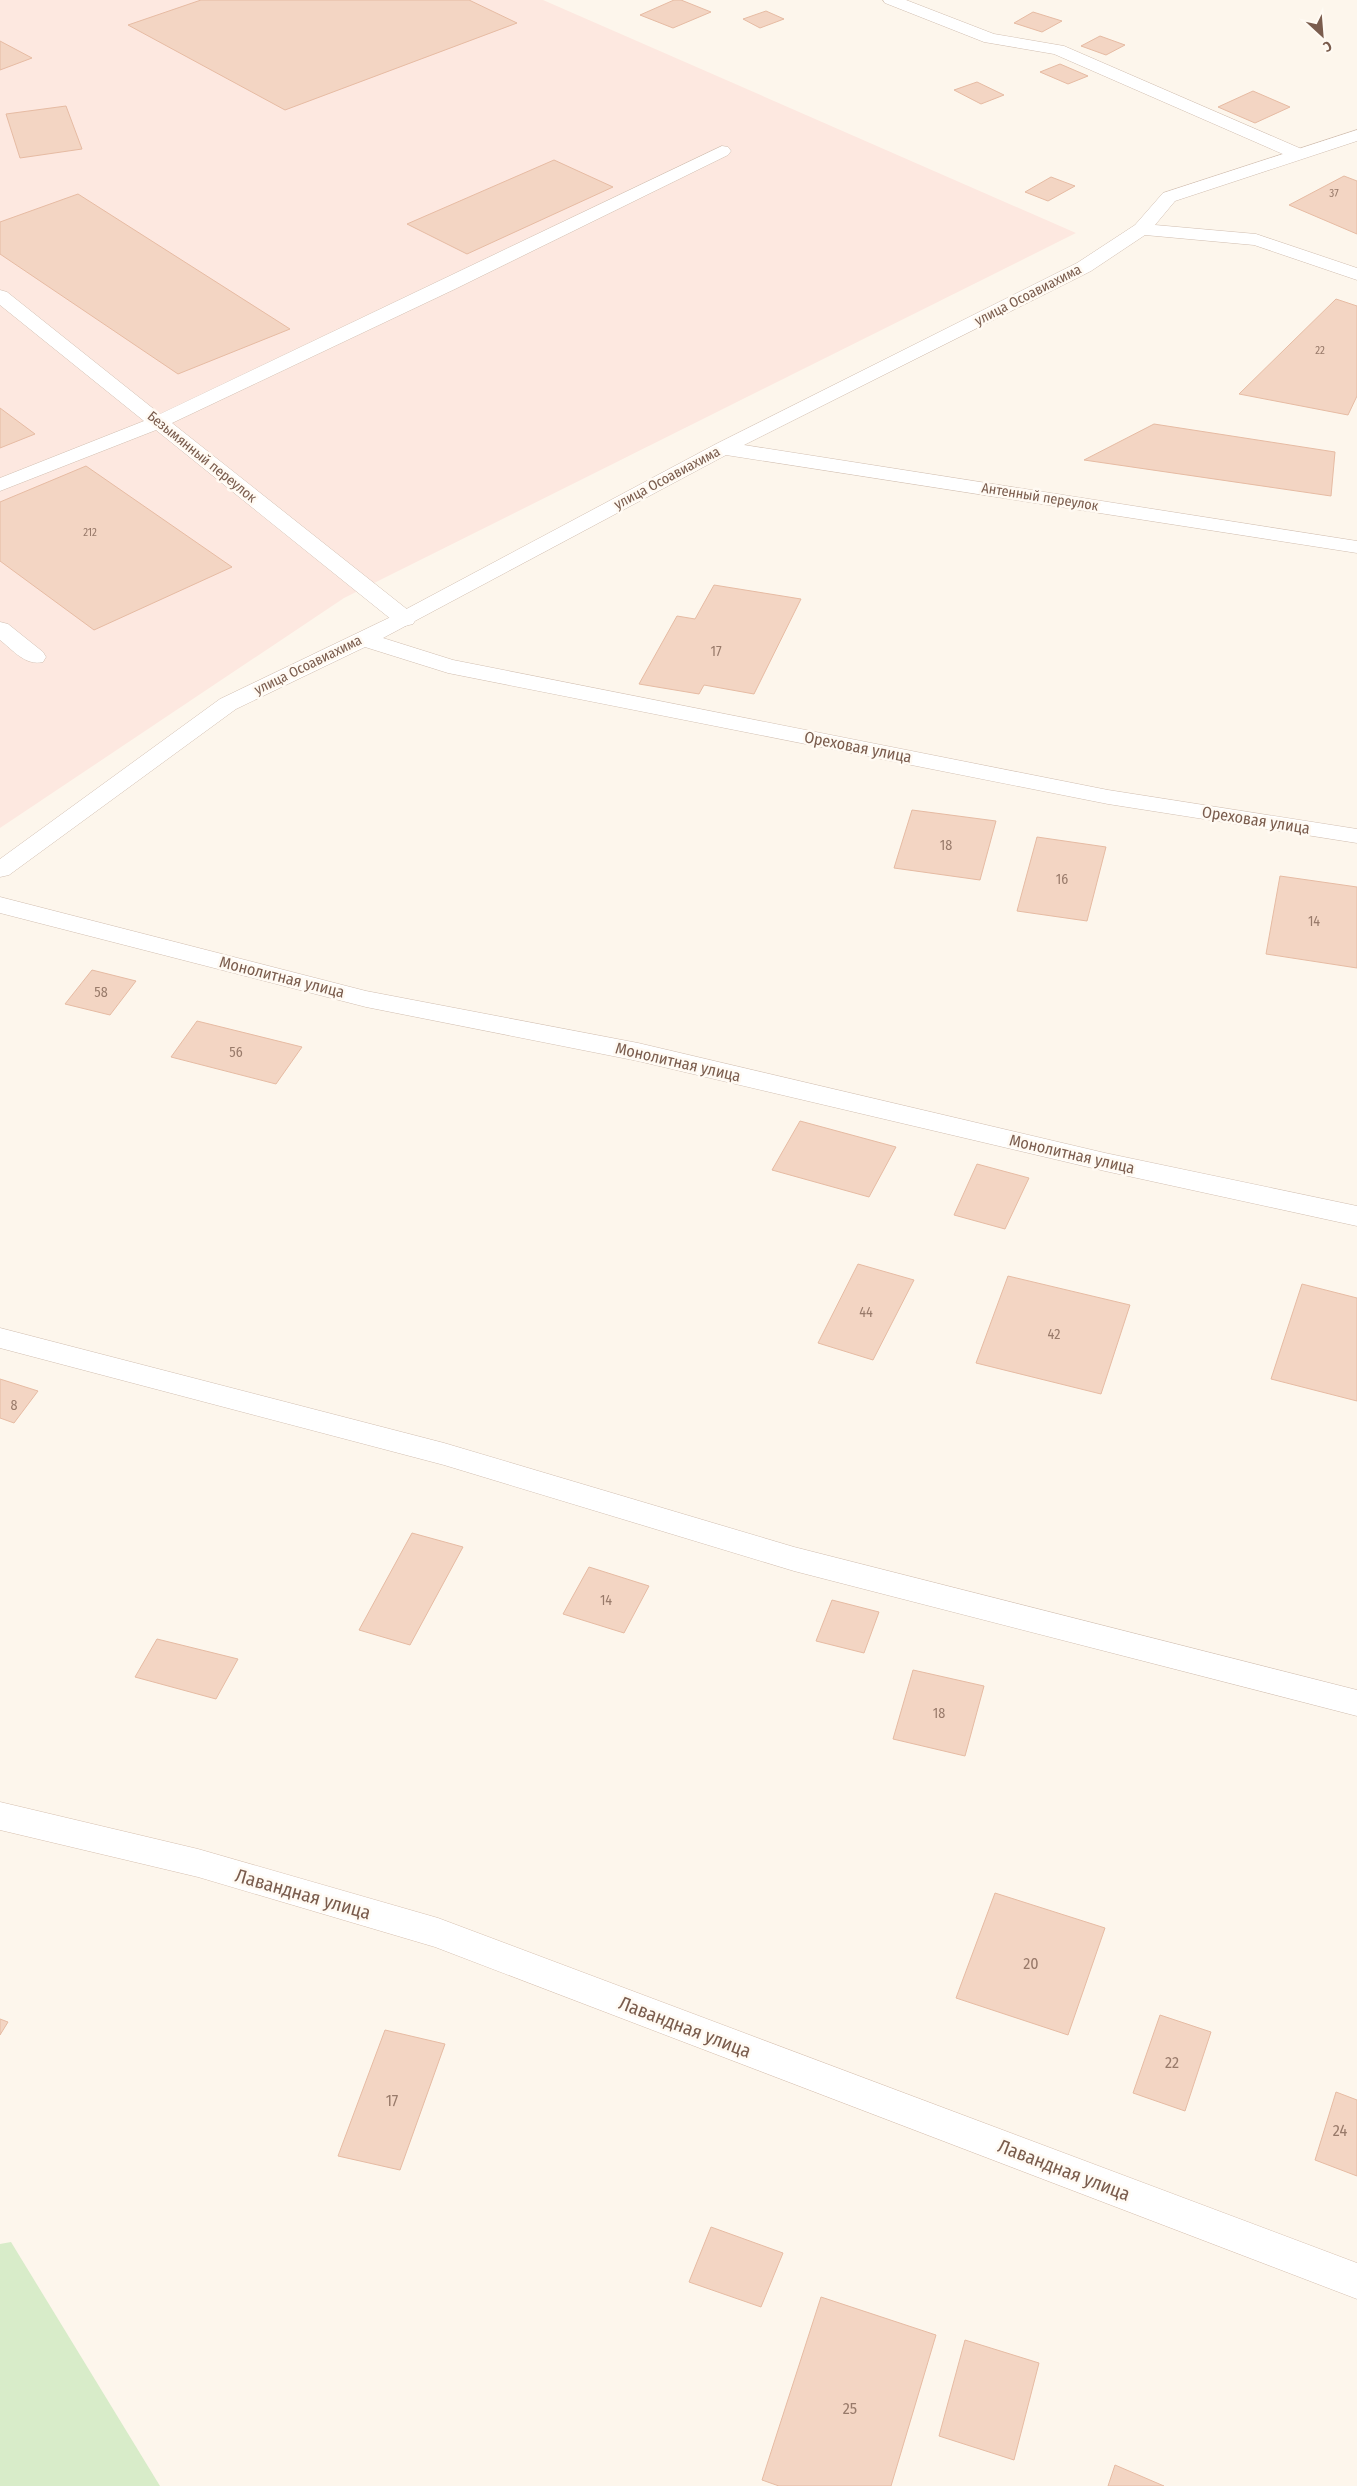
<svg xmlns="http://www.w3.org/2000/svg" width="1357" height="2486" viewBox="0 0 1357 2486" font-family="'Fira Sans Condensed',sans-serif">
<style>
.commercial{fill:#fde8e0}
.green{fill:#d8ecc9}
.building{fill:#f3d5c3;stroke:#e6bba3}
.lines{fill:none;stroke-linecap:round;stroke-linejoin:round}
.lane-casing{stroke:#d1beb0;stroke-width:1}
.street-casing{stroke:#d1beb0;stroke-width:1}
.secondary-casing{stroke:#d6c0b0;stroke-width:1}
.lane{fill:#fff;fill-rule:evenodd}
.street{fill:#fff;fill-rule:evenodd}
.secondary{fill:#fff;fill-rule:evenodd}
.labels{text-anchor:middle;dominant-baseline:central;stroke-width:5;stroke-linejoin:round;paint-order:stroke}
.far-number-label{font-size:11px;fill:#987a6a}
.far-street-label{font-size:14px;fill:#7a5c4d;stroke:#fffaf3}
.number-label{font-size:14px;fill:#987a6a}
.street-label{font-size:16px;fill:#7a5c4d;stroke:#fffaf3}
.near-number-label{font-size:16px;fill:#987a6a}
.near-street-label{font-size:19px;fill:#7a5c4d;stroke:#fffaf3}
</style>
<rect width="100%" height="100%" fill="#fdf6ec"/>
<path class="commercial" d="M0 0H543L1076 233 344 598 0 828Z"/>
<path class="green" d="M11 2242 160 2486H0V2244Z"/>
<path class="building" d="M201 0H469L517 23 285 110 128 25Z
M674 0H681L711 12 673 28 640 15Z
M766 11 784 19 760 28 743 19Z
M1033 12 1062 21 1042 32 1014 23Z
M1100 36 1125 45 1106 55 1081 46Z
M0 41 32 58 0 70Z
M1060 64 1088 76 1068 84 1040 72Z
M977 82 1004 95 981 104 954 90Z
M1253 91 1290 107 1255 123 1218 107Z
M66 106 82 149 20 158 6 114Z
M554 160 613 187 467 254 407 224Z
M1344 176 1357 181V234L1289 205Z
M1051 177 1075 186 1048 201 1025 192Z
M78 194 290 329 178 374 0 254V222Z
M1336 299 1357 306V396L1348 415 1239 394Z
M0 408 35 434 0 448Z
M1154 424 1335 452 1331 496 1084 460Z
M86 466 232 567 94 630 0 561V502Z
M714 585 801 599 754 694 704 685 699 694 639 684 677 616 695 619Z
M912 810 996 821 980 880 894 868Z
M1037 837 1106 847 1087 921 1017 911Z
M1280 876 1357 887V968L1266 954Z
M92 970 136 981 110 1015 65 1004Z
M197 1021 302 1047 276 1084 171 1057Z
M800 1121 896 1147 869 1197 772 1170Z
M977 1164 1029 1178 1005 1229 954 1215Z
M858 1264 914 1280 873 1360 818 1343Z
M1008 1276 1130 1305 1101 1394 976 1363Z
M1302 1284 1357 1298V1401L1271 1379Z
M0 1379 38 1391 14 1423 0 1418Z
M412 1533 463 1547 410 1645 359 1630Z
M589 1567 649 1586 624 1633 563 1614Z
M832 1600 879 1612 864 1653 816 1641Z
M157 1639 238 1659 216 1699 135 1677Z
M913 1670 984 1686 965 1756 893 1739Z
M995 1893 1105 1928 1068 2035 956 1998Z
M1160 2015 1211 2032 1185 2111 1133 2093Z
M0 2019 8 2022 0 2035Z
M385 2030 445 2044 400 2170 338 2156Z
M1336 2092 1357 2100V2176L1315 2160Z
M711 2227 783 2253 761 2307 689 2282Z
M821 2297 936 2335 891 2486H779L762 2480Z
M965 2340 1039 2363 1014 2460 939 2436Z
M1115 2465 1164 2486H1108Z"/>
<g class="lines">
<g class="lane-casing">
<path id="lane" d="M883 0H906L994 34 1064 46 1304 150 1307 154 1304 158H1292L1054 54 984 42 885 3Z
M722 146 728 147 731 151 728 155 455 289 172 423 413 614 416 619 413 624 405 626 397 624 156 430 0 491V478L144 421 0 305V290L7 292 160 414Z
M0 622 8 624 43 652 46 657 43 662C25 666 13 650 0 640Z
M0 897 366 991 638 1043 1105 1153 1357 1206V1226L1105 1171 638 1061 366 1007 0 913Z
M0 1328 444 1443 794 1547 1357 1690V1716L794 1571 444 1465 0 1348Z"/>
</g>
<g class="street-casing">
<path id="street" d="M1357 130V141L1175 201 1155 225 1256 234 1357 268V280L1254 245 1145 235 1091 271 744 445 1357 541V553L726 455 383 638 453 660 1108 790 1357 829V843L1108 804 448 673 365 647 236 709 9 875 0 877V859L220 699 397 614 716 444 1077 263 1135 225 1163 193Z"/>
</g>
<g class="secondary-casing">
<path id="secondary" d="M0 1802 198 1849 438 1918 1357 2263V2299L435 1947 198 1877 0 1830Z"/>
</g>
<use href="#lane" class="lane"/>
<use href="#street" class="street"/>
<use href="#secondary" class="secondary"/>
</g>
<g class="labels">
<g class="far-number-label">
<text x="1334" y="193">37</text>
<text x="1320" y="350">22</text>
<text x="90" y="532">212</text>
</g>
<g class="far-street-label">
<text transform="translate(1028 295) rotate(-27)">улица Осоавиахима</text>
<text transform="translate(202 457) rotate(39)">Безымянный переулок</text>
<text transform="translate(667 478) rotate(-28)">улица Осоавиахима</text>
<text transform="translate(1040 497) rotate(9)">Антенный переулок</text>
<text transform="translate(308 665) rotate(-26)">улица Осоавиахима</text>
</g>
<g class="number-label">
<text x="716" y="651">17</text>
<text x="946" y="845">18</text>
<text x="1062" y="879">16</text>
<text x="1314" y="921">14</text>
<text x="101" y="992">58</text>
<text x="236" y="1052">56</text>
<text x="866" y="1312">44</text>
<text x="1054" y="1334">42</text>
<text x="14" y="1405">8</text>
<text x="606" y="1600">14</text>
<text x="939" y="1713">18</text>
</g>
<g class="street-label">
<text transform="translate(858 747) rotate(11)">Ореховая улица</text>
<text transform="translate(1256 820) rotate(9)">Ореховая улица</text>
<text transform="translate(282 977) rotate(14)">Монолитная улица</text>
<text transform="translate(678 1062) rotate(13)">Монолитная улица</text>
<text transform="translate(1072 1154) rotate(13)">Монолитная улица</text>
</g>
<g class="near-number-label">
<text x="1031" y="1963">20</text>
<text x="1172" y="2062">22</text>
<text x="392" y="2100">17</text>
<text x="1340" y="2130">24</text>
<text x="850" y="2408">25</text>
</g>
<g class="near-street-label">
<text transform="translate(303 1894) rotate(16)">Лавандная улица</text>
<text transform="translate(685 2027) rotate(21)">Лавандная улица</text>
<text transform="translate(1064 2170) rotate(21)">Лавандная улица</text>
</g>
</g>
<g transform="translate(1322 35) rotate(154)" stroke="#fffaf3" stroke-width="4" paint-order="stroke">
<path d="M0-4L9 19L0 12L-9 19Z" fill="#7a5c4d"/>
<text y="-8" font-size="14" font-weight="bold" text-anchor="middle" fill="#7a5c4d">С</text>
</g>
</svg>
